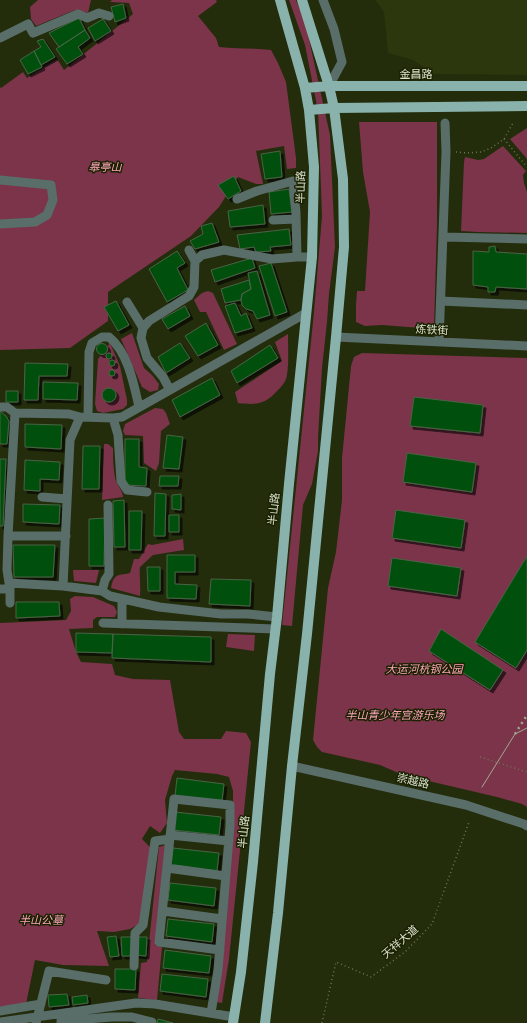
<svg xmlns="http://www.w3.org/2000/svg" width="527" height="1023" viewBox="0 0 527 1023" font-family="'Roboto Serif','Noto Sans SC',serif">
<style>
.built{fill:#2c370d}
.green{fill:#7b344a}
.building{fill:#065009;stroke:#486347;filter:url(#shadow)}
.lines{fill:none;stroke-linecap:round;stroke-linejoin:round}
.path{stroke:#6c7458;stroke-width:1.5;stroke-dasharray:1 3;stroke-linecap:butt}
.minor{stroke:#596d69;stroke-width:9}
.major{stroke:#88b2ab;stroke-width:10}
.tram{stroke:#a1a990;stroke-width:1}
.rail{stroke:#a1a990;stroke-width:2.5;stroke-dasharray:2 4;stroke-linecap:butt}
.labels{text-anchor:middle;dominant-baseline:central;stroke-width:3;stroke-linejoin:round;paint-order:stroke}
.street-label{font-size:11px;fill:#dbe2ce;stroke:#1a2202}
.park-label{font-size:11px;font-style:italic;fill:#fda4bb;stroke:#1a2202}
</style>
<defs>
<filter id="shadow"><feDropShadow dx="3" dy="3" stdDeviation="0" flood-color="#0009"/></filter>
</defs>
<rect width="100%" height="100%" fill="#232c0b"/>
<path class="built" d="M375 0H527V75L434 74 413 60 388 53 384 12Z"/>
<path class="green" d="M38 0H91L88 13 75 10 36 26 31 19 30 7Z
M112 0H216L217 2 198 16 216 38 219 47C236 49 254 48 271 50L278 63 286 82 296 158V168L287 169 284 146 256 151 263 184H256L238 177 219 207 191 236 108 292V321L70 348 0 350V87L1 88 23 72 27 78 57 59 64 70 69 66 133 14 129 3 110 2Z
M289 0H296L305 21 330 135 335 247 329 294 327 322 322 368 318 438V451L312 484 303 505 292 626 282 625 314 312 322 216 318 111 305 45Z
M359 122H437V225L434 329 382 325 365 326 356 322V305L357 291H365L370 212 363 172Z
M527 128V159L510 139Z
M503 146 526 171 523 175 524 183 527 192V233L478 232 461 231 464 162 465 157 478 160 484 159Z
M208 291 213 293 237 344 224 350 206 312H200L194 300 202 293Z
M132 333 144 368 152 375 159 384 158 390 150 392 142 387 121 339Z
M288 334C288 348 289 362 287 375 286 382 282 386 277 391 265 405 255 405 238 403L235 392 282 361 275 342Z
M110 343 120 366 127 400V405L123 409 103 413 97 411 95 404 98 359Z
M362 353 527 358V807L522 804 497 797 403 775 380 765 322 752 317 747 313 740 328 588 336 552 342 500V458L351 366 354 357Z
M155 408 163 409 166 413 170 424 161 431 159 463 156 471 144 463 143 436 125 435 123 431 125 424Z
M104 444H108L113 448C113 457 113 467 115 477 116 485 123 490 123 497L102 500Z
M183 539 184 550 153 555 140 567C139 577 141 586 140 596L111 588C114 573 117 576 130 573L134 559H139L148 544 152 545Z
M73 570H99L96 583 74 581Z
M75 596 93 597 114 606 117 612 115 617H97L93 620V628L69 629 76 652 81 662 112 664 115 675 133 679 170 680 179 732 184 739H221L226 731 246 733 251 742 229 959 222 1003 216 1002 233 823V791L229 777 217 774 175 770 172 776 165 800 167 823 160 833 150 826 142 839 151 848 139 924 130 929 114 932 97 931 109 966 63 965 35 960 26 1004 0 1008V623L66 620 71 611 70 599Z
M228 634 255 635 254 651 226 647Z
M165 845 155 945 162 947 157 1000 138 998 141 963 147 962 159 847Z"/>
<path class="building" d="M123 4 126 18 115 22 111 7Z
M79 18 85 30 59 47 49 33Z
M103 19 111 31 95 41 88 28Z
M85 30 90 38 78 47 83 54 67 64 56 49Z
M43 39 55 57 41 65 34 51 41 47 37 41Z
M34 51 42 67 28 74 20 60Z
M280 151 282 177 265 179 261 154Z
M234 176 241 191 228 199 218 185Z
M289 189 292 212 271 214 269 192Z
M263 205 265 224 230 227 228 211Z
M212 223 219 242 195 249 190 241 203 234 201 226Z
M289 229 291 245 270 247 271 251 256 252 254 247 240 249 237 235Z
M495 246 496 252 527 254V289L496 287 495 292H488V287L473 285V251L489 252V247Z
M177 251 185 263 177 268 188 290 167 302 149 269Z
M252 258 255 268 215 282 211 270Z
M271 263 287 312 275 316 259 266Z
M257 271 270 315 257 319 253 311 246 309 242 305 241 300 242 294 251 289 248 273Z
M249 280 251 289 242 294 241 300 225 303 221 289Z
M116 301 129 325 118 331 104 307Z
M235 303 241 316 246 313 252 328 235 333 225 306Z
M185 306 190 316 168 329 162 319Z
M206 323 218 345 198 356 185 336Z
M180 343 190 358 166 373 158 357Z
M96.5 349a5.5 5.5 0 1 1 11 0a5.5 5.5 0 1 1-11 0Z
M270 345 278 358 237 383 231 371Z
M106 356a3 3 0 1 1 6 0a3 3 0 1 1-6 0Z
M109 363a3 3 0 1 1 6 0a3 3 0 1 1-6 0Z
M25 363 68 364 67 376H39L38 400H24Z
M109 373a3 3 0 1 1 6 0a3 3 0 1 1-6 0Z
M212 378 220 395 180 417 172 400Z
M43 382 78 383 77 400 43 399Z
M102 395a7 7 0 1 1 14 0a7 7 0 1 1-14 0Z
M6 391H18V402H6Z
M414 397 483 405 480 433 410 426Z
M0 411 6 416 9 421 7 444H0Z
M25 424 62 425 61 449 25 447Z
M167 435 183 437 179 469 163 468Z
M125 439H139V467L147 468 146 486 125 485Z
M83 446H100L99 489H82Z
M407 453 476 463 472 492 403 482Z
M0 459H6L3 526H0Z
M25 460 60 462 59 480 40 479V491L24 490Z
M160 476H179L178 486H159Z
M155 493 166 494 165 536H154Z
M181 494V510L172 509V495Z
M124 500 125 547H114L113 501Z
M23 504 60 505 59 524 23 522Z
M396 510 465 520 461 548 392 538Z
M129 511H142L141 550H129Z
M169 515H179V532H169Z
M105 518 104 566H89V519Z
M13 545H55L53 577H14Z
M167 555H195V572H175V584L197 585 196 599 167 598Z
M527 556V650L516 668 475 642Z
M392 558 461 568 457 596 388 586Z
M147 567H160V591H148Z
M211 579 251 580 250 606 209 604Z
M16 602H59L60 616 16 618Z
M441 629 503 670 490 690 429 651Z
M76 633 113 634 112 653 76 652Z
M113 634 211 637V662L112 658Z
M177 778 224 784 222 801 175 796Z
M175 812 221 817 219 835 173 830Z
M173 848 219 853 217 871 171 865Z
M170 883 216 888 214 906 168 900Z
M168 919 214 924 212 942 166 936Z
M116 936 119 956 110 957 107 937Z
M121 937H132V956H122Z
M136 937H147L146 956 135 955Z
M165 950 211 956 209 973 163 968Z
M115 969H136L135 990 115 989Z
M162 974 208 979 206 997 160 991Z
M67 994 69 1005 49 1007 48 995Z
M87 995 88 1003 73 1005 72 997Z
M158 1019 173 1023H157Z"/>
<g class="lines">
<path class="path" d="M504 139 527 167
M456 152 467 153 481 152 491 148 504 139 513 123
M480 757 527 772
M322 1023 336 962 371 977 405 952 432 924 469 822"/>
<path class="minor" d="M323 0 334 29 342 62 329 86
M0 38 28 24 33 33 78 14 87 18 99 13 109 16
M0 180 51 185 53 200 47 215 35 222 0 224
M237 199 257 191 293 181 296 213 297 257
M273 220 296 219
M443 237 527 239
M189 250 195 261
M441 301 527 305
M127 302 143 328
M336 337 527 346
M439 342 446 152 445 123
M170 390 163 377 147 358 141 338 143 328 149 321 189 296 194 287 195 261 202 255 224 250 272 259 297 257H312
M0 407H7L15 413 8 536 7 570 10 589V603
M15 413 69 414 80 417 113 418 122 417 306 313
M88 417 89 352 92 343 102 337H109C128 352 134 385 139 407
M113 418 118 435 121 481 127 490 147 492
M42 497 67 499
M8 536H66
M9 583 63 586 102 591 110 596 159 607 221 614H248L277 617
M63 586 70 440 80 417
M0 589H10
M102 591 105 580 109 574 108 505
M103 623 275 629
M122 624V599
M292 766 466 805 524 824 527 826
M170 835 229 841
M167 868 226 876
M163 911 222 919
M134 966 135 933 143 925 155 841 170 839
M0 1011 41 1004
M211 1013 218 970 230 826V805L174 799 159 942 220 950
M0 1022 136 1003 155 1004 234 1017
M36 1023 49 971 106 980
M61 1023V1021L112 1017H132L152 1022"/>
<path class="major" d="M305 88 329 86H527
M309 110 334 108 527 106
M233 1023 241 972 253 862 270 674 277 617 289 484 312 257 314 167 309 110 305 88 280 0
M265 1023 278 913 292 766 307 634 336 337 344 247 343 179 334 108 329 86 302 0"/>
<path class="tram" d="M482 787 515 734 527 728"/>
<path class="rail" d="M515 734 527 715"/>
</g>
<g class="labels">
<g class="street-label">
<text x="416" y="74">金昌路</text>
<text transform="translate(301 187) rotate(-89)">半山路</text>
<text transform="translate(432 330) rotate(3)">炼铁街</text>
<text transform="translate(274 509) rotate(-84)">半山路</text>
<text transform="translate(413 781) rotate(13)">崇越路</text>
<text transform="translate(244 832) rotate(-85)">半山路</text>
<text transform="translate(400 942) rotate(-41)">天祥大道</text>
</g>
<g class="park-label">
<text x="105" y="167">皋亭山</text>
<text x="424" y="669">大运河杭钢公园</text>
<text x="395" y="715">半山青少年宫游乐场</text>
<text x="41" y="920">半山公墓</text>
</g>
</g>
</svg>
